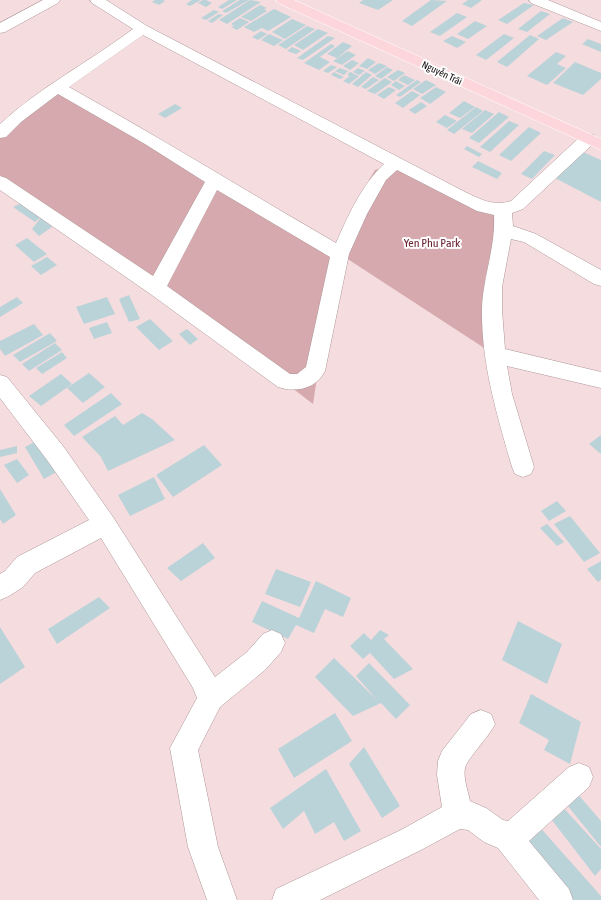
<svg xmlns="http://www.w3.org/2000/svg" width="601" height="900" viewBox="0 0 601 900" font-family="'Asap Condensed',sans-serif">
<style>
.green{fill:#d5a9ae}
.building{fill:#bad3d9}
.lines{fill:none;stroke-linecap:round;stroke-linejoin:round}
.minor-casing{stroke:#ae9799;stroke-width:1}
.major-casing{stroke:#fff;stroke-width:1}
.minor{fill:#fff;fill-rule:evenodd}
.major{fill:#fdd6db;fill-rule:evenodd}
.labels{text-anchor:middle;dominant-baseline:central;stroke-width:4;stroke-linejoin:round;paint-order:stroke}
.far-street-label{font-size:10px;fill:#160e0f;stroke:#fff}
.park-label{font-size:12px;fill:#682232;stroke:#fff}
</style>
<rect width="100%" height="100%" fill="#f5dcdf"/>
<path class="green" d="M58 87 338 253 369 180 375 170 395 163 503 210 494 238 485 279 495 355 340 254 330 292 313 404 265 367 0 181V124L12 113Z"/>
<path class="building" d="M155 0H163L165 1 159 5 152 2Z
M192 0H201L190 6 186 4Z
M203 0H206L212 3 206 7 198 3Z
M229 0H237L222 9 218 7Z
M240 0H249L226 13 222 11Z
M250 0 261 2 227 24 219 20Z
M363 0H393L378 10 359 3Z
M431 0 447 1 412 26 402 21Z
M468 0H482L471 8 462 4Z
M524 3 534 5 507 24 498 20Z
M260 5 267 8 264 9 267 11 251 21 241 17Z
M274 9 291 17 268 31 262 28 254 32 244 27Z
M214 10 219 12 206 20 201 18Z
M541 11 550 14 527 32 518 29Z
M457 13 467 17 440 36 430 32Z
M219 14 223 15 212 23 208 21Z
M240 18 249 22 237 30 231 27 234 26 231 24Z
M563 18 573 22 546 40 537 36Z
M292 19 306 25 285 39 272 32Z
M475 21 487 26 468 39 457 34Z
M307 26 315 29 286 49 278 45Z
M318 29 328 33 303 50 294 45Z
M261 31 267 34 258 40 252 37Z
M269 34 283 40 274 46 261 40Z
M504 34 514 38 486 60 476 55Z
M530 35 539 39 507 67 497 62Z
M328 36 335 38 303 60 297 58Z
M452 36 466 42 457 48 443 41Z
M588 39 601 44V52L582 44Z
M343 42 352 46 337 58 327 54Z
M331 44 335 46 320 57 330 62 319 70 304 63Z
M292 47 301 51 296 54 287 51Z
M348 51 356 55 342 65 333 61Z
M556 52 566 56 557 64 566 68 547 85 527 76Z
M368 58 376 62 367 69 359 66Z
M352 60 359 63 350 70 343 66Z
M575 62 601 73V79L583 95 553 83Z
M379 63 387 66 375 74 368 70Z
M331 65 337 67 328 73 323 71Z
M387 67 393 70 381 79 375 76Z
M340 68 348 71 344 75 335 71Z
M358 68 365 71 359 75 353 72Z
M398 70 405 73 394 81 387 77Z
M334 72 344 77 340 79 331 75Z
M350 72 359 76 349 84 343 81 350 76 347 75Z
M366 72 372 75 358 87 352 84Z
M404 75 415 80 408 85 398 80Z
M373 77 379 80 366 89 361 87Z
M385 78 392 82 375 94 367 91Z
M417 80 421 82 400 97 396 95Z
M426 80 436 85 422 94 413 89Z
M396 81 405 86 399 90 391 85Z
M389 87 396 90 384 99 377 95Z
M436 87 446 92 430 104 420 98Z
M412 91 420 95 403 108 395 103Z
M464 101 475 107 460 118 449 113Z
M421 102 427 106 415 114 409 110Z
M175 104 182 108 165 118 158 114Z
M476 107 483 111 454 134 447 130Z
M485 110 494 114 472 133 462 129Z
M499 112 509 117 479 143 469 138Z
M445 115 457 121 447 128 436 122Z
M509 121 519 125 490 152 480 147Z
M529 127 541 133 511 161 499 155Z
M467 146 482 154 479 157 464 149Z
M544 151 555 155 532 179 521 174Z
M583 152 601 160V202L555 178Z
M478 161 502 173 497 179 472 167Z
M24 202 42 216 35 222 13 207Z
M42 216 52 227 39 236 32 229Z
M27 238 47 254 34 262 15 245Z
M47 257 57 265 41 275 31 266Z
M129 295 140 319 129 322 119 299Z
M17 297 23 303 0 317V307Z
M107 297 115 314 84 324 76 307Z
M150 319 173 341 159 350 136 327Z
M107 322 112 333 94 339 89 328Z
M34 324 43 335 5 356 0 349V341Z
M187 329 198 339 190 345 179 334Z
M50 333 57 341 20 362 13 355Z
M55 343 62 350 29 371 22 364Z
M62 352 67 358 42 374 36 368Z
M89 373 105 387 83 403 67 388Z
M61 374 72 384 41 406 29 396Z
M111 393 122 404 74 436 64 425Z
M142 413 152 419 175 440 108 471 101 457 82 437 115 416 123 425Z
M601 435V454L589 444Z
M40 439 60 470 44 479 25 447Z
M204 445 222 465 173 497 156 475Z
M17 446V453L0 457V450Z
M17 459 29 475 17 483 4 465Z
M154 477 165 499 130 516 118 495Z
M0 489 16 515 3 524 0 519Z
M557 501 566 511 549 521 541 511Z
M570 516 600 553 584 562 554 524Z
M547 524 564 542 557 546 540 528Z
M203 543 215 558 181 581 167 568Z
M601 561V580L598 582 587 569Z
M276 569 311 582 300 607 265 594Z
M316 581 351 598 343 617 325 609 314 633 296 625 288 639 252 622 262 601 299 618Z
M99 597 110 608 57 644 48 629Z
M518 621 562 644 547 684 502 660Z
M0 627 25 667 0 684Z
M380 630 389 635 384 639 413 669 394 679 370 653 363 659 350 646 364 633 371 640Z
M334 658 377 700 356 676 369 663 410 705 396 719 381 703 353 716 315 677Z
M531 694 581 722 570 764 544 750 549 740 519 723Z
M335 713 352 741 294 778 278 749Z
M364 747 400 806 382 818 349 764Z
M326 769 361 831 344 841 334 822 315 834 304 811 283 829 270 808Z
M576 792 601 821V847L563 800Z
M561 805 601 849V869L595 876 548 815Z
M537 824 601 896V900H567L518 835Z"/>
<g class="lines">
<g class="minor-casing">
<path id="minor" d="M43 0H60L58 3 5 32 0 33V23Z
M90 0H106L147 26 465 192C480 199 494 207 511 201L582 135 588 134 594 135 596 139 594 143 523 209 512 213 513 226 536 234 601 270V286L594 284 524 242 511 239 502 287V310L505 349 601 372V388L507 366 512 394 534 467 531 474 523 477 515 474 512 467C497 415 481 363 482 308 483 277 496 246 494 215L477 211 397 170 386 180 367 214 349 254 325 371C316 389 296 393 278 387L149 293 0 190V176L6 178 153 276 205 182 145 144 58 94 21 122 6 137 0 138V124C40 87 89 62 133 29L92 3ZM143 35 384 164C362 184 348 216 336 243 246 191 159 137 69 87ZM217 190 330 257 306 367 297 374H290L167 286Z
M529 0H548L601 22V31L531 3Z
M0 375 7 377 63 446 113 517 215 677 247 652 263 634 272 630 281 634 285 643 281 652 265 670 220 707 198 750 218 847 237 900H207L188 847 170 748 197 698 193 688 101 538 35 573 23 587 9 596 0 600V574L5 571 17 557 89 520 47 460 0 398Z
M481 710 491 714 495 724C489 737 467 759 465 768 463 778 468 791 470 801L486 808 503 820 508 821 569 767 579 763 589 767 593 777 589 787 529 841 569 889 573 900H539L498 848 484 842 468 830 460 829 421 850 320 900H272L276 889 401 830 442 807 437 775 438 761 442 751 471 714Z"/>
</g>
<g class="major-casing">
<path id="major" d="M276 0H294L601 139V150L278 3Z"/>
</g>
<use href="#minor" class="minor"/>
<use href="#major" class="major"/>
</g>
<g class="labels">
<g class="far-street-label">
<text transform="translate(442 73) rotate(25)">Nguyễn Trãi</text>
</g>
<g class="park-label">
<text x="432" y="243">Yen Phu Park</text>
</g>
</g>
</svg>
